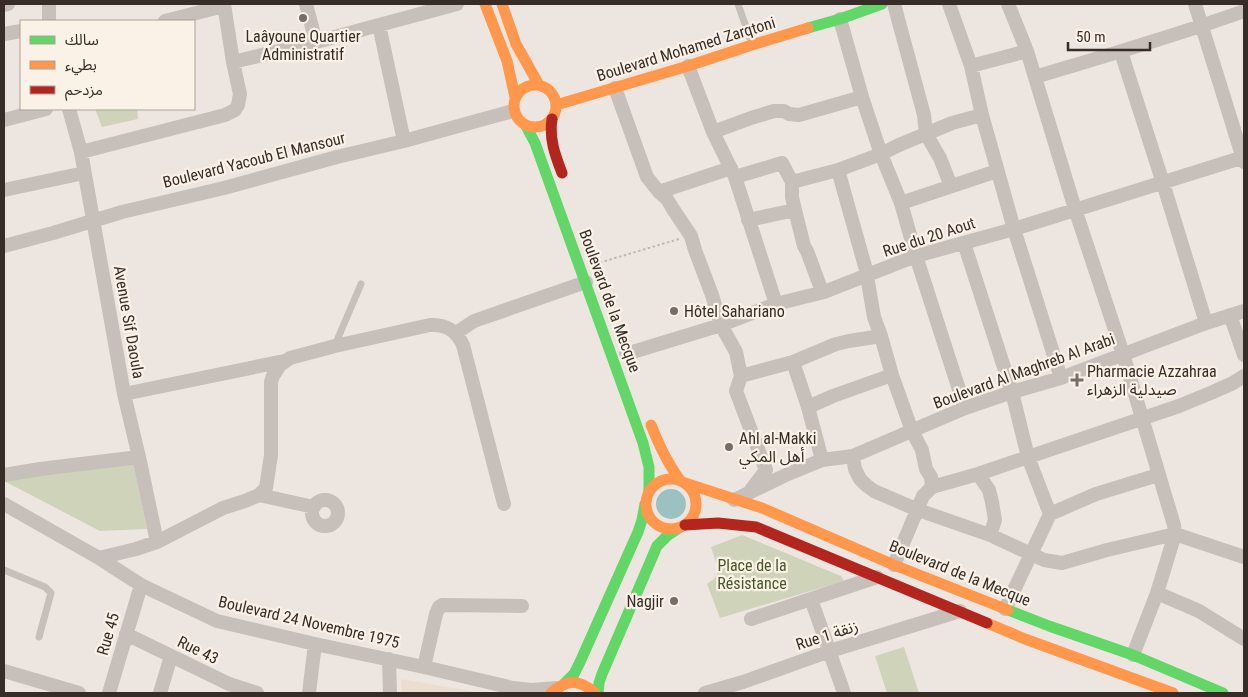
<svg xmlns="http://www.w3.org/2000/svg" width="1248" height="697" viewBox="0 0 1248 697" font-family="'Roboto Condensed','Noto Sans Arabic',sans-serif">
<style>
.green{fill:#cfd3ba}
.plaza{fill:#ecdece}
.water{fill:#9bc2c0}
.lines{fill:none;stroke-linecap:round;stroke-linejoin:round}
.path{stroke:#bfb7b2;stroke-width:2;stroke-dasharray:2.5 2.5;stroke-linecap:butt}
.lane{stroke:#c7bfb9;stroke-width:7}
.street{stroke:#c7bfb9;stroke-width:14}
.fast{stroke:#63d668;stroke-width:11}
.slow{stroke:#ff974d;stroke-width:11}
.jam{stroke:#b3261e;stroke-width:11}
.poi-dot{fill:#776d68;stroke:#faf1e7;stroke-width:2}
.labels{text-anchor:middle;dominant-baseline:central;stroke-width:4.5;stroke-linejoin:round;paint-order:stroke}
.poi-label{font-size:16px;fill:#372c27;stroke:#faf1e7;text-anchor:start}
.street-label{font-size:16px;fill:#372c27;stroke:#faf1e7}
.park-label{font-size:16px;fill:#485729;stroke:#faf1e7}
</style>
<rect width="100%" height="100%" fill="#ede6e0"/>
<path class="green" d="M95 109H137L138 119 102 127Z
M133 461 147 529 100 531 4 481Z
M742 535 841 576 844 581 720 618 707 584 714 579 719 571 711 547Z
M904 647 919 693H887L875 656Z"/>
<path class="plaza" d="M401 679 482 693H402Z"/>
<path class="water" d="M656 504a15 15 0 1 1 30 0a15 15 0 1 1-30 0Z"/>
<g class="lines">
<path class="path" d="M595 264 679 239"/>
<path class="lane" d="M738 4 752 44
M335 345 361 284
M4 570 45 587 51 593 39 637"/>
<path class="street" d="M49 4V21
M306 4 316 42
M894 4 924 115 926 134 940 158 951 186
M949 4 971 66 982 115 1014 229 1061 378
M1008 4 1027 51 1075 209 1123 354 1174 525 1175 534 1157 593 1133 655
M1195 4 1244 162
M4 5 8 4
M840 19 862 97 881 154 901 203 916 256 965 408
M165 21 224 6
M379 25 404 141
M4 34 21 31
M1121 52 1163 183 1206 323
M233 62 316 42 457 4
M688 66 713 132 735 177 776 304
M971 66 1027 51
M1035 77C1105 56 1175 36 1244 11
M615 88 647 177 659 192 667 199 673 209 691 236 695 250 712 295 721 325 736 352 741 376 736 391 766 470 751 490
M69 109 81 152 124 394 139 457 157 542
M4 120 46 109
M713 132 751 118 774 111H784L789 114 799 115 862 97
M81 152 225 115 235 110 238 105 240 94 233 62 224 4
M838 170 866 270 874 317 881 336 892 375 912 431 922 450 926 469 931 477 932 487
M735 177 782 163 792 182V197L795 210 748 220
M792 182 838 170 881 154 899 145 952 123 982 115
M4 190 84 173
M659 192 731 168
M901 203 997 171
M795 210 804 246 807 251 820 286 824 292
M964 243 1012 392 1028 457 1050 514
M4 246 53 233 122 212 224 188 337 157 404 141 513 111
M1230 315 1244 355
M456 333 474 321 586 282
M626 354 721 325 776 304 824 292 916 256 1014 229 1244 157
M793 362 808 407 822 460
M741 376 793 362 836 344 849 341 881 336
M124 394 284 361
M808 407 833 396 892 375
M853 456 855 469 860 479 866 485 874 491 918 510 990 535 1044 560 1062 563 1107 550 1175 534 1244 557
M978 474 989 490 992 502 995 520 990 535
M4 475 40 469 139 457
M259 495 314 507
M312 513a13 13 0 1 1 26 0a13 13 0 1 1-26 0Z
M734 500 788 474 822 460 853 456 965 408 1012 392 1061 378 1206 323 1244 311
M4 504 99 558 141 585 217 621 315 644 424 667 513 688 532 690 557 688
M99 558 136 549 157 542 223 508 245 501 259 495 266 488 271 455V382L273 376 280 365 290 358 335 346 430 325C446 324 456 330 463 345L504 504
M894 565 923 496 932 487 978 474 1179 406 1213 392 1233 383 1244 376
M1157 593 1199 611 1244 639
M811 599 844 693
M1005 609 1050 514 1096 494 1158 475
M751 619 877 577
M126 634 229 684 257 693
M389 659 390 693
M424 667 436 614 439 607 442 605 522 606
M4 671 79 693
M109 693 141 585
M160 693 171 656
M309 693 315 644
M705 693 743 682 830 651 960 611"/>
<path class="fast" d="M808 28 840 19 882 4
M526 126 535 143 643 443 649 467V491
M1008 610 1049 626 1133 655 1223 693
M564 684 574 674 580 662 638 532 642 520 645 504
M598 693 599 683 602 674 657 546 667 536 679 528"/>
<path class="slow" d="M485 4 507 61 515 97
M502 4 516 44 539 85
M514 106a21 21 0 1 1 42 0a21 21 0 1 1-42 0Z
M556 105 688 66 752 45 808 28
M651 425C659 445 667 463 680 480
M646 504a25 25 0 1 1 50 0a25 25 0 1 1-50 0Z
M685 483 762 508 894 565 1008 610
M987 623 1025 639 1173 693
M551 693C567 679 579 679 595 693"/>
<path class="jam" d="M552 119C549 139 555 155 562 173
M685 525 718 523 756 527 987 623"/>
</g>
<g class="poi-dot">
<circle cx="303" cy="18" r="5"/>
<circle cx="674" cy="311" r="5"/>
<path d="M1074.5 372.5h5v5h5v5h-5v5h-5v-5h-5v-5h5z"/>
<circle cx="729" cy="447" r="5"/>
<circle cx="674" cy="601" r="5"/>
</g>
<g class="labels">
<g class="poi-label">
<text x="303" y="36" text-anchor="middle">Laâyoune Quartier<tspan x="303" dy="18">Administratif</tspan></text>
<text x="684" y="311">Hôtel Sahariano</text>
<text x="1087" y="371">Pharmacie Azzahraa<tspan x="1087" dy="18">صيدلية الزهراء</tspan></text>
<text x="739" y="438">Ahl al-Makki<tspan x="739" dy="18">أهل المكي</tspan></text>
<text x="664" y="601" text-anchor="end">Nagjir</text>
</g>
<g class="street-label">
<text transform="translate(686 49) rotate(-17)">Boulevard Mohamed Zarqtoni</text>
<text transform="translate(254 160) rotate(-14)">Boulevard Yacoub El Mansour</text>
<text transform="translate(929 237) rotate(-18)">Rue du 20 Aout</text>
<text transform="translate(610 301) rotate(70)">Boulevard de la Mecque</text>
<text transform="translate(129 322) rotate(80)">Avenue Sif Daoula</text>
<text transform="translate(1024 371) rotate(-20)">Boulevard Al Maghreb Al Arabi</text>
<text transform="translate(960 573) rotate(22)">Boulevard de la Mecque</text>
<text transform="translate(309 622) rotate(13)">Boulevard 24 Novembre 1975</text>
<text transform="translate(108 634) rotate(-74)">Rue 45</text>
<text transform="translate(827 635) rotate(-18)">Rue 1 زنقة</text>
<text transform="translate(198 650) rotate(26)">Rue 43</text>
</g>
<g class="park-label">
<text x="752" y="565">Place de la<tspan x="752" dy="18">Résistance</tspan></text>
</g>
</g>
<rect width="1248" height="697" fill="none" stroke="#372c27" stroke-width="10"/>
<rect x="20" y="20" width="175" height="90" fill="#faf1e7" stroke="#aca29a"/>
<rect x="30" y="36" width="25" height="8" fill="#63d668" stroke="#aca29a"/>
<text x="65" y="45" font-size="15" fill="#372c27">سالك</text>
<rect x="30" y="61" width="25" height="8" fill="#ff974d" stroke="#aca29a"/>
<text x="65" y="70" font-size="15" fill="#372c27">بطيء</text>
<rect x="30" y="86" width="25" height="8" fill="#b3261e" stroke="#aca29a"/>
<text x="65" y="95" font-size="15" fill="#372c27">مزدحم</text>
<path d="M1068 42v8h82v-8" fill="none" stroke="#372c27" stroke-width="2.5"/>
<text x="1076" y="42" font-size="15" fill="#372c27" stroke="#faf1e7" stroke-width="4" paint-order="stroke">50 m</text>
</svg>
